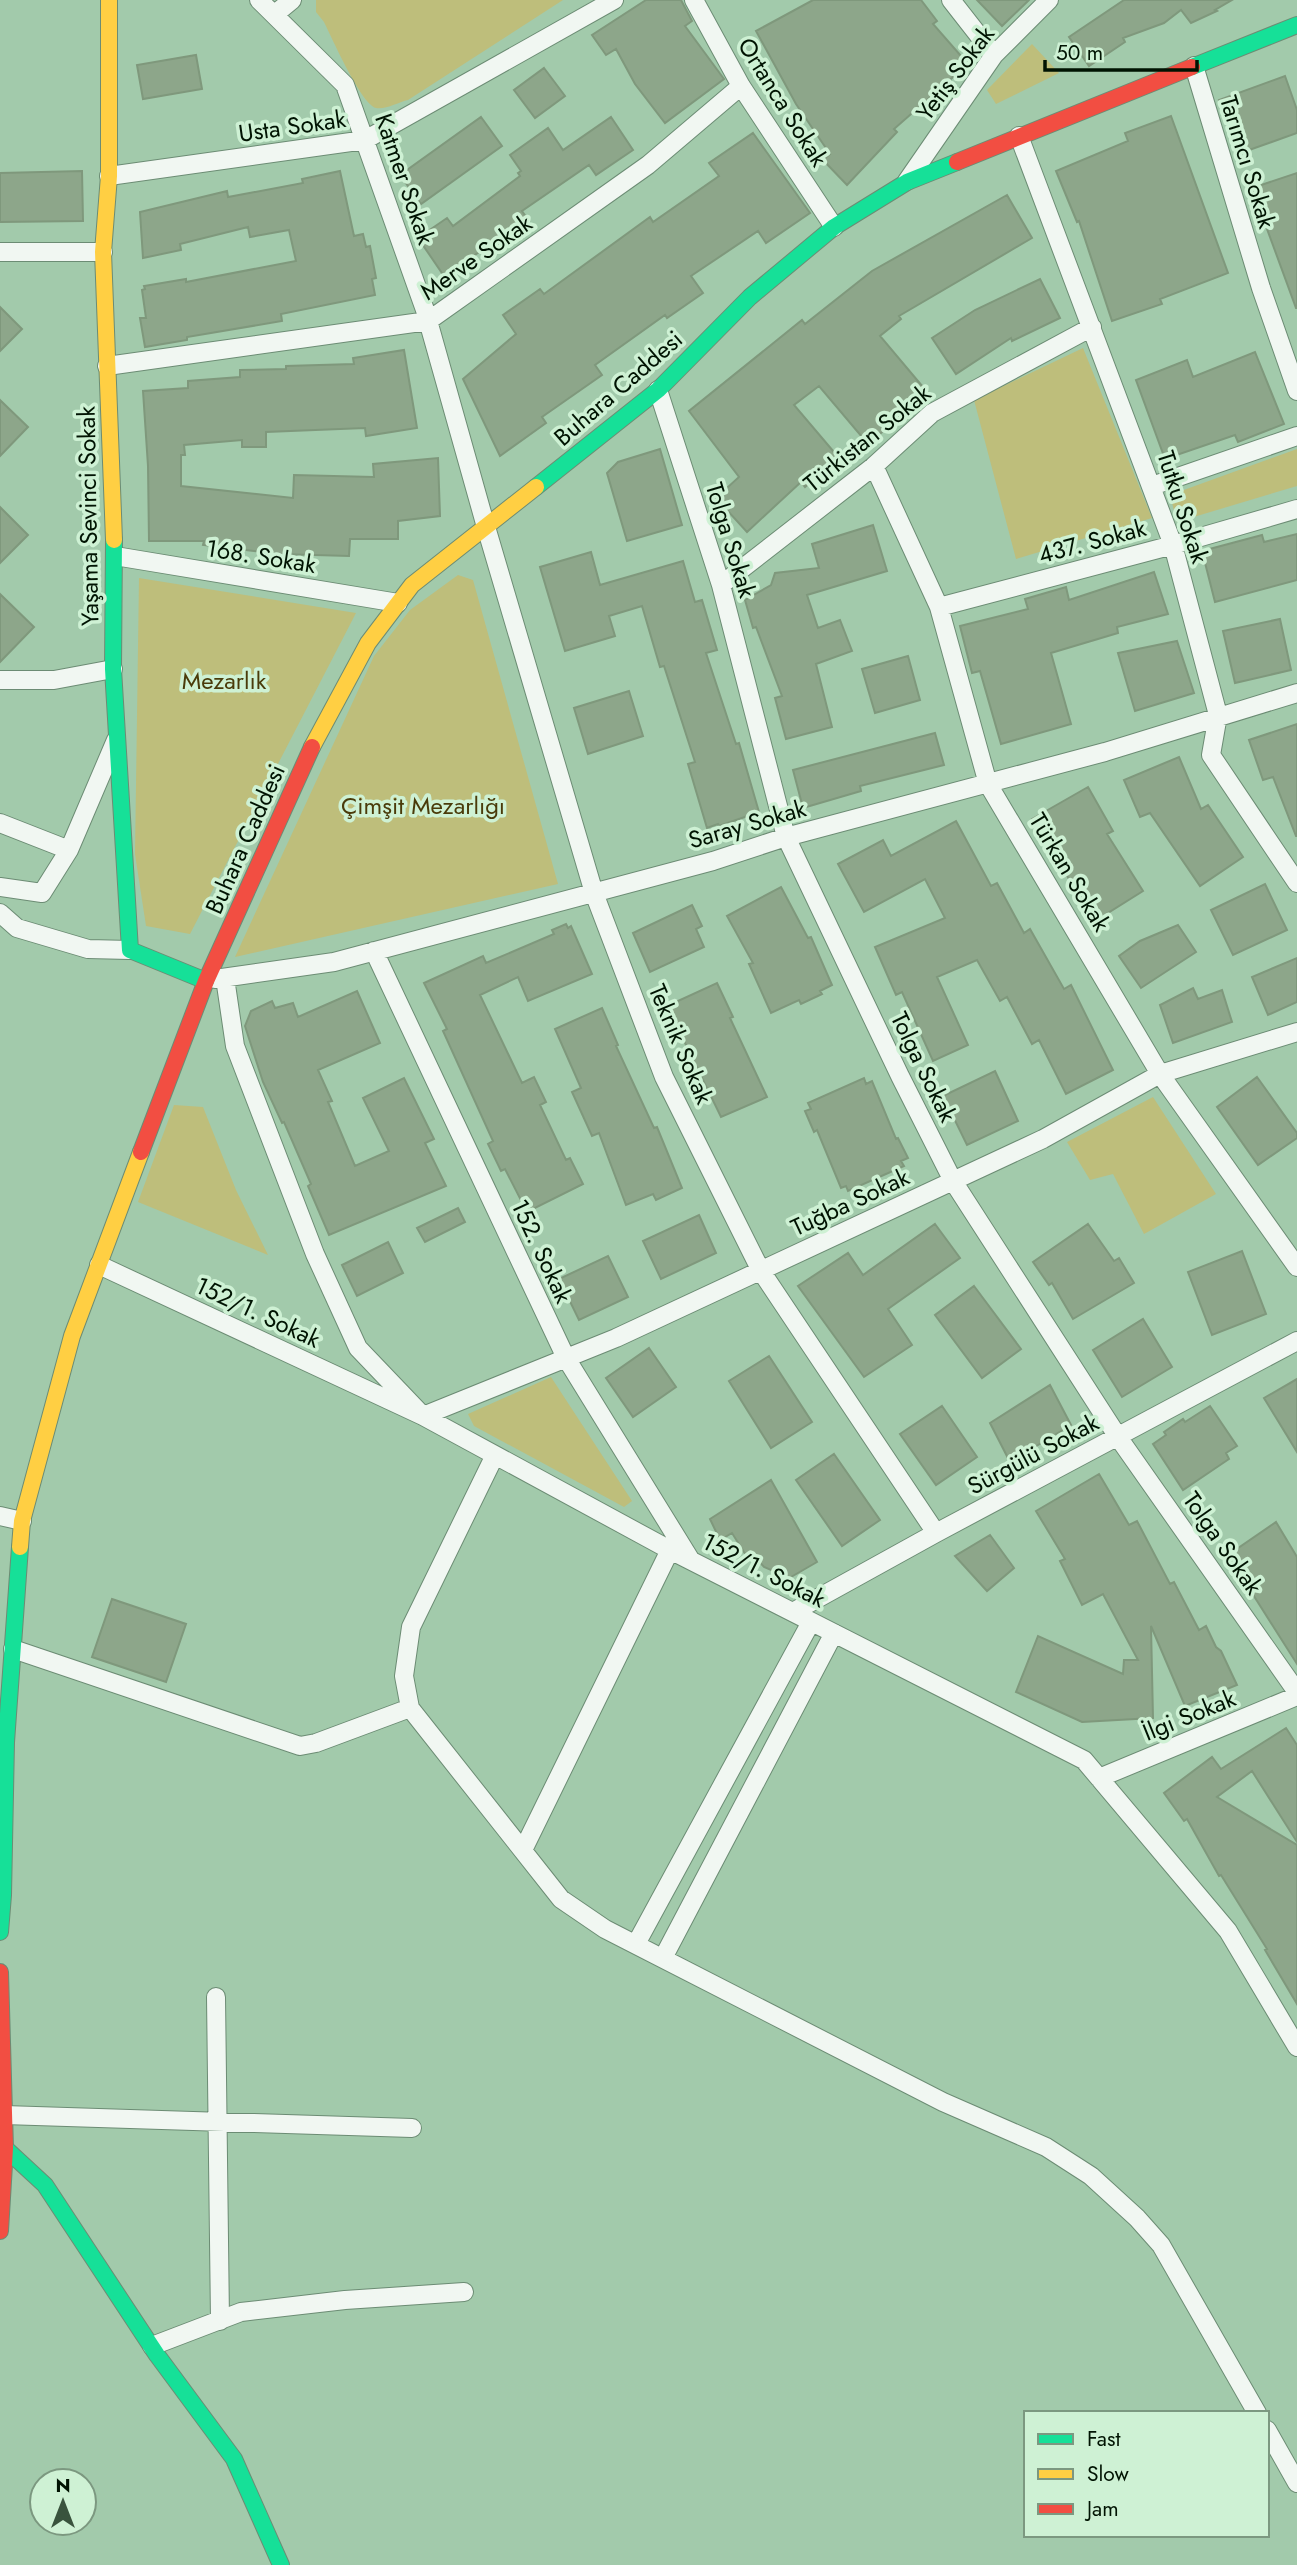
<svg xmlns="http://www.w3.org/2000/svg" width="1297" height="2565" viewBox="0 0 1297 2565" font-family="Jost,sans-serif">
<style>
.green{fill:#bebe7b}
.building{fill:#8da68a;stroke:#7f987c;stroke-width:2}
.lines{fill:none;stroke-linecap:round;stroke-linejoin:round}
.street-casing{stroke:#6c8c74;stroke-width:20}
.fast-casing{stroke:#6c8c74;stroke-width:18}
.slow-casing{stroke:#6c8c74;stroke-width:18}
.jam-casing{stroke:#6c8c74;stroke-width:18}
.street{stroke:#f1f7f2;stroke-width:18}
.fast{stroke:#16e098;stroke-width:16}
.slow{stroke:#ffcf43;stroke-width:16}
.jam{stroke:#f24e42;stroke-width:16}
.labels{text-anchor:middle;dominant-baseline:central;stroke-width:7;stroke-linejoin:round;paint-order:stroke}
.street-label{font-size:24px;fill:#001302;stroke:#cef1d4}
.park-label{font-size:24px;fill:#4a3b0a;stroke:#cef1d4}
</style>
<rect width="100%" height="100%" fill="#a2caab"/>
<path class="green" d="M316 0H563L408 100C399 102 385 110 376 108 361 104 332 38 324 22L316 12Z
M1032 44 1059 73 996 104 987 90Z
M1083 348 1152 518 1016 559 974 400Z
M1297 449V486L1177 522 1170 495Z
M458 575 473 580 558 884 235 957 374 656 410 610Z
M139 578 356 613 190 934 146 926 135 854Z
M1153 1097 1216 1194 1144 1234 1113 1174 1090 1180 1067 1142Z
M174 1105 203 1107 236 1190 268 1255 138 1202Z
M551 1377 632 1501 624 1507 474 1426 468 1414Z"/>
<path class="building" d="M646 0H681L692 21 685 26 724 79 665 123 635 84 616 49 606 55 592 35Z
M813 0H921L937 21 933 24 968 64 894 129 897 132 847 185 823 160 830 154 796 104 756 31Z
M977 0H1029L1002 26Z
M1124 0H1232L1215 10 1217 11 1191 23 1181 10 1164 23 1123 38 1125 42 1089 66 1069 37Z
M196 55 202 89 143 99 137 65Z
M544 68 565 96 535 118 514 90Z
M1285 76 1297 110V133L1238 154 1219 100Z
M1171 116 1228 273 1160 299 1162 304 1112 321 1079 221 1077 222 1056 171 1128 141 1125 133Z
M481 117 502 146 421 204 400 175Z
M611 117 633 150 596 175 589 165 522 211 529 221 491 250 488 246 444 276 418 238 447 218 453 226 520 176 518 173 521 171 510 155 548 128 563 150Z
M753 133 810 213 766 243 758 231 691 276 703 293 667 318 665 315 595 365 602 375 542 417 546 423 500 456 463 379 516 334 503 315 540 289 544 294 650 217 653 222 719 176 709 163Z
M82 171 83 221 0 222V173Z
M340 171 354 236 363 234 366 247 370 246 376 278 372 279 375 295 281 314 282 321 187 337V340L145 347 140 318H146L142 290 145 289 144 286 186 279V282L296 261 289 230 250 237 248 227 180 244 181 250 143 258 140 212 227 191 228 197 303 183 302 179Z
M1297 173V308H1296L1252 188Z
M1007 195 1032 238 899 316 901 319 880 336 928 393 868 444 819 386 794 405 839 458 805 487 801 482 747 532 716 498 739 477 689 411 802 320 805 324 872 271Z
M1040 279 1060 318 1012 341 1011 338 956 374 932 338 975 310Z
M0 307 22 329 0 351Z
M404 350 417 428 366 436 365 428 266 432V447H242V440L184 445 185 455H181V486L293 498 294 475 374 477 373 464 438 458 440 516 398 521V539H350L349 556 279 554 203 545 204 541H149L148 466 143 391 188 388V381L240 377V370L286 369V366L354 364 353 358Z
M1255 352 1284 424 1238 442 1235 435 1165 459 1136 380 1187 360 1193 377Z
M0 400 28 427 0 456Z
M660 449 682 525 627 541 607 473 618 462Z
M0 507 28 535 0 563Z
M873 525 887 571 807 595 818 628 840 620 852 651 816 664 832 727 786 739 775 698 782 696 756 627 753 628 745 600 771 585 775 573 819 568 812 544Z
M1297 534V580L1215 602 1202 551 1262 535 1264 542Z
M591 552 600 585 683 561 695 602 702 600 717 650 706 653 736 744 739 743 759 812 719 826 718 824 707 828 688 764 695 762 664 666 660 667 642 606 609 616 615 636 565 651 540 567Z
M1154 572 1168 614 1117 627 1118 633 1051 653 1071 724 1001 744 980 671 972 673 960 626 1028 609 1025 599 1066 587 1069 600Z
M0 594 34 627 0 662Z
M1280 619 1291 670 1235 683 1223 631Z
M1177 641 1194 693 1135 711 1118 653Z
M908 656 920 700 875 713 862 669Z
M629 691 643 736 588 754 574 708Z
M1297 724V836H1296L1273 777 1263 780 1249 740Z
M935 733 944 765 860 786 861 791 803 808 793 770Z
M1179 757 1201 809 1208 805 1243 857 1200 886 1150 813 1140 817 1124 780Z
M1088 787 1113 831 1107 834 1143 891 1095 921 1032 819Z
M956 821 991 886 997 883 1024 933 1030 929 1064 989 1071 985 1113 1070 1066 1094 1039 1040 1032 1044 1007 997 1000 1001 977 960 937 977 968 1045 933 1061 902 992 896 995 875 947 945 918 925 879 864 912 838 864 883 840 891 856Z
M1265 884 1287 930 1233 955 1211 910Z
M781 887 808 938 811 937 832 985 820 991 822 994 801 1004 799 1000 771 1013 749 964 753 963 727 916Z
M692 905 702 926 696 929 704 947 650 972 633 933Z
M566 924 568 928 571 926 592 974 528 1001 518 977 480 995 522 1083 534 1077 546 1102 540 1105 566 1160 570 1158 583 1184 527 1212 505 1169 501 1171 488 1144 493 1141 443 1031 447 1029 424 983 483 956 486 963 554 934 552 930Z
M1178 925 1196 952 1141 988 1119 956 1140 941Z
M1297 958V1002L1268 1015 1252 977Z
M717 983 733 1017 730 1018 767 1097 721 1117 667 1006Z
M1193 988 1198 999 1222 990 1232 1022 1173 1043 1160 1005Z
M357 991 380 1043 318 1070 332 1101 328 1102 355 1166 389 1151 363 1098 404 1078 434 1139 425 1143 446 1186 329 1235 308 1186 311 1184 284 1122 282 1123 263 1082 245 1026 251 1011 272 1001 275 1008 293 1003 298 1017Z
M602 1008 618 1045 616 1046 654 1128 657 1127 682 1188 656 1200 653 1194 626 1205 599 1133 592 1136 572 1092 581 1088 555 1029Z
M995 1071 1018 1121 967 1145 943 1096Z
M1257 1077 1297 1133V1138L1258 1165 1217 1107Z
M864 1078 866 1084 872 1081 896 1139 898 1138 908 1158 901 1161 904 1166 848 1191 846 1186 841 1188 817 1130 814 1132 805 1111 811 1109 808 1103Z
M458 1208 465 1222 425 1242 417 1228Z
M699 1215 716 1253 661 1279 643 1241Z
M935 1224 960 1258 888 1309 912 1345 864 1377 798 1286 848 1253 863 1275Z
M1088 1224 1114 1261 1119 1258 1134 1283 1073 1319 1052 1283 1049 1285 1033 1262Z
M388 1242 403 1273 357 1296 342 1265Z
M1242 1251 1266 1314 1212 1335 1188 1272Z
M608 1256 628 1297 579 1320 559 1279Z
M974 1286 1021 1349 982 1378 935 1315Z
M1143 1319 1172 1367 1122 1397 1093 1350Z
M649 1348 676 1387 633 1417 606 1378Z
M769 1356 812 1422 771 1448 729 1381Z
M1297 1379V1452L1264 1398Z
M1050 1385 1071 1425 1010 1462 990 1423Z
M942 1406 977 1457 936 1485 900 1434Z
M1210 1406 1237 1446 1226 1453 1229 1459 1183 1490 1153 1444 1166 1435 1164 1432 1183 1419 1185 1422Z
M834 1454 880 1520 842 1546 796 1480Z
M1099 1474 1129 1525 1137 1521 1170 1584 1174 1582 1199 1630 1206 1626 1216 1647 1221 1651 1237 1685 1185 1706 1151 1626 1153 1718 1082 1722 1016 1692 1038 1636 1123 1674 1124 1660H1138L1103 1594 1082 1605 1060 1561 1065 1559 1036 1511Z
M771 1480 817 1562 784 1581 776 1572 764 1567 756 1558 749 1560 732 1533 720 1540 710 1519Z
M1276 1522 1297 1557V1664L1228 1555Z
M990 1535 1014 1568 987 1591 955 1556Z
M112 1599 186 1624 166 1682 92 1657Z
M1286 1728 1297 1745V1842L1252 1771 1217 1797 1297 1845V2004L1265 1950 1267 1949 1221 1875 1219 1876 1187 1819 1184 1821 1164 1793 1212 1757 1221 1769Z"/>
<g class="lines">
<g class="street-casing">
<path id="street" d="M259 0 345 85 425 310 486 527 594 893 664 1077 761 1271 936 1533
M694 0 741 86 834 227
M951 0 994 55
M275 14 292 0
M1194 66 1261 288 1297 391
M1019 136 1173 545 1218 715 1211 755 1297 883
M109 176 365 140 614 0
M907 181 994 55 1049 0
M0 252H103
M107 366 428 321 648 165 741 86
M658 390 721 585 786 837 900 1076 953 1181 1118 1437 1297 1692
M874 466 939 607 988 784 1160 1074 1297 1267
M1152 486 1297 436
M115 556 398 603
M721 585 874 466 932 413 1092 327
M939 607 1173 545 1297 509
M0 680H54L113 669
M0 823 69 850
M0 887 42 893 69 850 116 740
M0 913 17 928 88 949 130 950
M374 951 566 1358 690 1559
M225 978 235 1046 315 1254 358 1348 423 1416 616 1338 1043 1139 1160 1074 1297 1032
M215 979 334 962 713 861 786 837 1105 752 1297 693
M99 1265 423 1416 670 1550 1084 1760 1228 1931 1297 2047
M495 1455 411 1627 404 1676 410 1708 561 1899 605 1929 943 2102 1046 2147 1091 2176 1137 2218 1161 2245 1257 2413
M0 1516 22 1521
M793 1612 936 1533 1297 1341
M13 1649 300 1746 316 1743 410 1708
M1099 1778 1297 1696
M523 1850 670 1550
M636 1944 811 1622
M663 1958 834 1633
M216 1997 220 2321
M4 2115 412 2128
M152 2346 241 2312 345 2300 464 2292
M1267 2430 1297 2483"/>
</g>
<g class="fast-casing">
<path id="fast" d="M1192 67 1297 25
M536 487 658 390 750 297 834 227 907 182 957 162
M114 540 113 669 130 950 206 981
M0 1932 3 1895 6 1742 20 1547
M5 2148 45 2185 157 2355 234 2459 281 2565"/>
</g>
<g class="slow-casing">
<path id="slow" d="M109 0V176L103 252 114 540
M312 747 368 643 412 585 536 487
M20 1547 22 1521 72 1336 141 1152"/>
</g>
<g class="jam-casing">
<path id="jam" d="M957 162 1192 67
M141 1152 206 981 312 747
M0 1972 5 2148 0 2231"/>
</g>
<use href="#street" class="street"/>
<use href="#fast" class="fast"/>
<use href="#slow" class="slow"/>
<use href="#jam" class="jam"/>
</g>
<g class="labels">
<g class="street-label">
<text transform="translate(955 73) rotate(-53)">Yetiş Sokak</text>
<text transform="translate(783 102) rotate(58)">Ortanca Sokak</text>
<text transform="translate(292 126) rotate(-8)">Usta Sokak</text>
<text transform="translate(1248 162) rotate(73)">Tarımcı Sokak</text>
<text transform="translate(405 179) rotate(71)">Katmer Sokak</text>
<text transform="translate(476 257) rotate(-35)">Merve Sokak</text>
<text transform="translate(618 388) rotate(-41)">Buhara Caddesi</text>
<text transform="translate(867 438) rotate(-39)">Türkistan Sokak</text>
<text transform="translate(1183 507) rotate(72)">Tutku Sokak</text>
<text transform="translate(88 516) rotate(-91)">Yaşama Sevinci Sokak</text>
<text transform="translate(731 540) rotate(73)">Tolga Sokak</text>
<text transform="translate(1092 541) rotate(-15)">437. Sokak</text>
<text transform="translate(261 556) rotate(9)">168. Sokak</text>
<text transform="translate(747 824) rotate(-16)">Saray Sokak</text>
<text transform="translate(245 839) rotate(-66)">Buhara Caddesi</text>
<text transform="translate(1070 872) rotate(59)">Türkan Sokak</text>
<text transform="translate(681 1044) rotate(67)">Teknik Sokak</text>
<text transform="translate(924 1067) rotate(64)">Tolga Sokak</text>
<text transform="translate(850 1202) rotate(-25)">Tuğba Sokak</text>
<text transform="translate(542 1251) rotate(65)">152. Sokak</text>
<text transform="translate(258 1312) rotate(25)">152/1. Sokak</text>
<text transform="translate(1033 1454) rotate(-28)">Sürgülü Sokak</text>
<text transform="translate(1223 1543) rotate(55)">Tolga Sokak</text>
<text transform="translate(764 1570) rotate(27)">152/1. Sokak</text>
<text transform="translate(1189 1715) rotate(-22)">İlgi Sokak</text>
</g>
<g class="park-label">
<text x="224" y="680">Mezarlık</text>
<text x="423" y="805">Çimşit Mezarlığı</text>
</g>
</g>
<rect x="1024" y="2411" width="245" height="126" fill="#cef1d4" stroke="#7c9880" stroke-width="2"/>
<rect x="1038" y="2434" width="35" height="10" fill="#16e098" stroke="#7c9880" stroke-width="2"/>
<text x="1087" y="2446" font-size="21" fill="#001302">Fast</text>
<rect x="1038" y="2469" width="35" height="10" fill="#ffcf43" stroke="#7c9880" stroke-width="2"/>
<text x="1087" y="2481" font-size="21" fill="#001302">Slow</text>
<rect x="1038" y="2504" width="35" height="10" fill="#f24e42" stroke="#7c9880" stroke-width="2"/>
<text x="1087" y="2516" font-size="21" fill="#001302">Jam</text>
<g transform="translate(63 2502)"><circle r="33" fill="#cef1d4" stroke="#7c9880" stroke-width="2"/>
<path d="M0-5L12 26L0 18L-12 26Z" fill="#39533d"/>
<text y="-10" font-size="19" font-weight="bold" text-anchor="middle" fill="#001302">N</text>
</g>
<path d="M1045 60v10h152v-10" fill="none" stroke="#001302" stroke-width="3.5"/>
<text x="1056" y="60" font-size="21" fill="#001302" stroke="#cef1d4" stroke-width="5" paint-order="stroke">50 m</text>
</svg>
